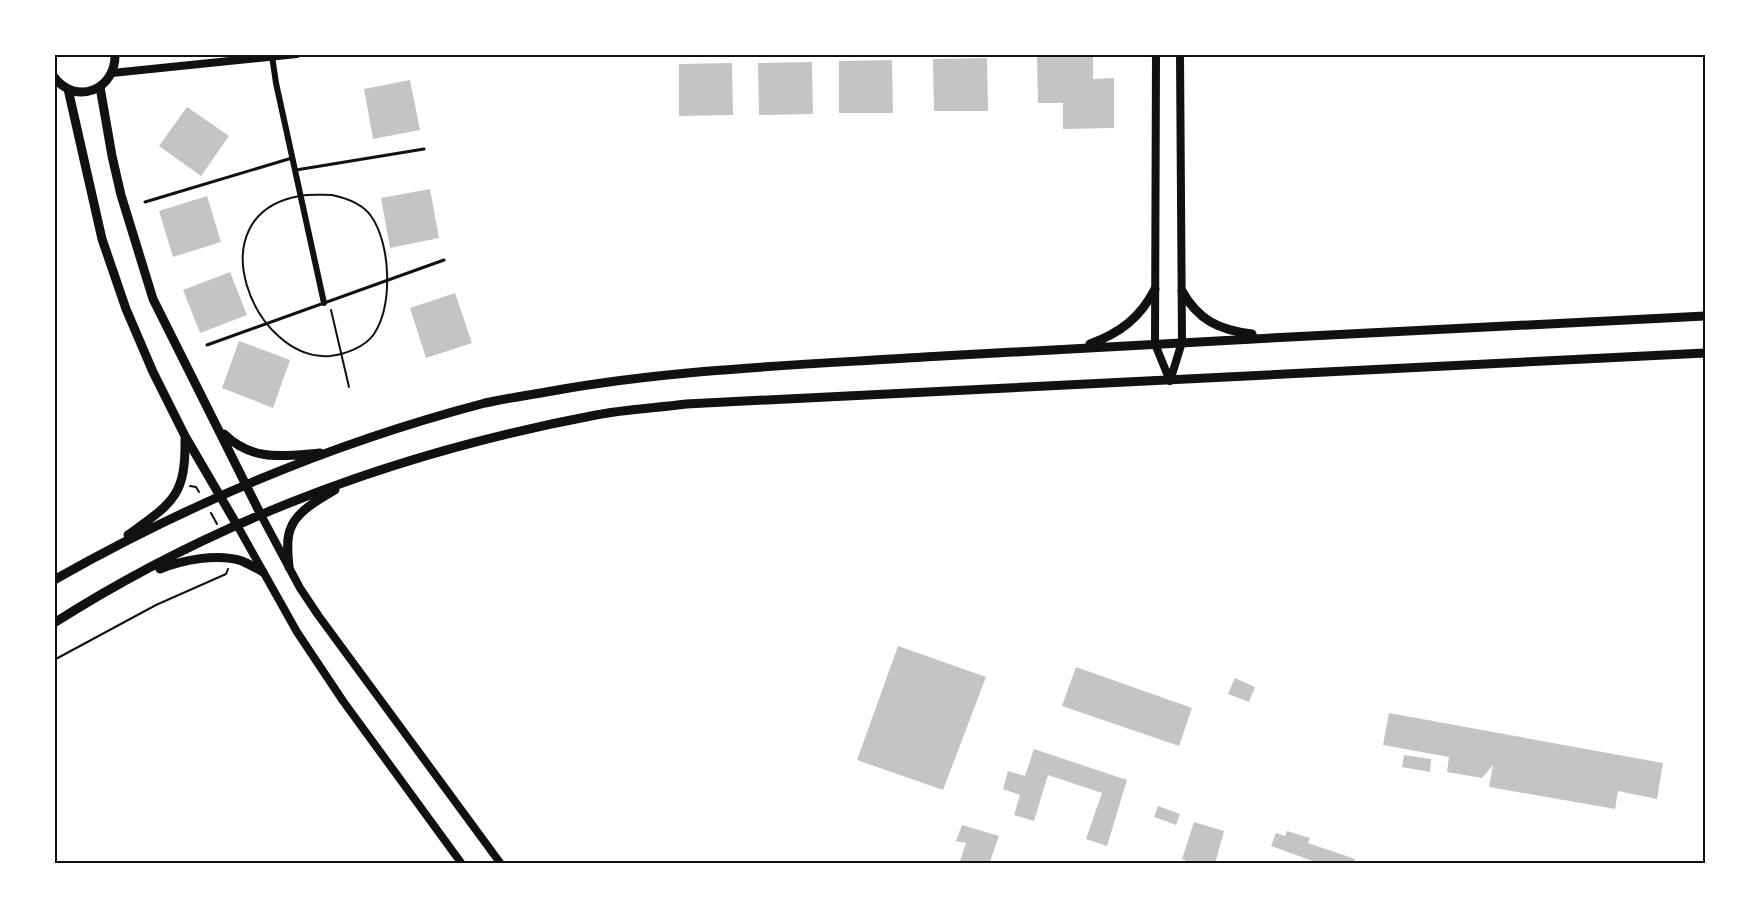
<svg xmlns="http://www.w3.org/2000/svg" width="1759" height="918" viewBox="0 0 1759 918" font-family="'DejaVu Sans',sans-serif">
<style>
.building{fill:#c4c4c4}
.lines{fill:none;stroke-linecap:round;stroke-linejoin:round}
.path{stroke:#111;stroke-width:2}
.service{stroke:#111;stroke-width:3}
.minor{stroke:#111;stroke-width:6}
.tertiary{stroke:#111;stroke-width:8}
.secondary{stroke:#111;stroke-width:9}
.neatline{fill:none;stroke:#111;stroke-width:2}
</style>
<rect width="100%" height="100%" fill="#fff"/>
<path class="building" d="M1037 54H1093V79L1114 78V128L1063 129V103H1038Z
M987 58 988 111H934L933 59Z
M892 60 893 113H839V61Z
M812 62 813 114 759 115 758 63Z
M732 63 733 115 679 116V64Z
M410 80 420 130 373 139 364 89Z
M187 107 229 136 201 176 159 146Z
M430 189 439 238 390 248 381 198Z
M207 196 221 242 173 257 159 211Z
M230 272 247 315 200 333 183 290Z
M455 293 472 343 426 358 410 308Z
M239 341 290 360 273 408 222 388Z
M898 646 986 677 943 790 857 760Z
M1076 667 1192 708 1179 746 1062 706Z
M1235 678 1255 687 1249 702 1228 694Z
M1389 713 1663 763 1657 799 1618 791 1615 809 1489 787 1493 765 1482 778 1447 772 1449 757 1383 745Z
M1034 749 1127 780 1107 846 1086 839 1102 793 1048 775 1034 821 1014 815 1020 795 1003 789 1008 771 1025 776Z
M1404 755 1431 759 1430 772 1402 767Z
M1158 806 1180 814 1176 825 1154 817Z
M1194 822 1224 831 1215 864H1195L1182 859Z
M962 825 999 836 989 864H959L966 843 956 841Z
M1287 831 1310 838 1308 843 1355 859 1353 864H1321L1271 846 1276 833 1285 836Z"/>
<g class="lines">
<path class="path" d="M332 195C346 198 362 203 371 216 391 244 393 305 374 334 365 347 346 354 330 356 254 362 194 214 300 196 310 194 321 195 332 195Z
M331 310 349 387
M190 486 196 487 199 492
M211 513 217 524
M54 660 156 605 226 574 228 569"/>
<path class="service" d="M296 170 424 149
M145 202 292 158
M207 345 444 260"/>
<path class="minor" d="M272 56 276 83 324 303"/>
<path class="tertiary" d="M1156 54 1155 344 1170 381
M112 73 297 54
M1170 381 1182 342 1180 54
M261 515 300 588 318 615 501 864
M237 525 297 632 343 701 462 864"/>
<path class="secondary" d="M54 77C76 106 116 90 115 54
M100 87 112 156 121 195 153 299 261 515
M68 89 102 239 126 309 153 372 185 436 237 525
M1182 291C1198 320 1219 330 1252 334
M1090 344C1120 333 1140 318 1155 289
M224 434C253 462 283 456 320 453
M128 535C172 503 186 497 185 439
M289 567C288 556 286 541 290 530 296 511 320 499 335 490
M160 569C183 560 217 553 242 561 249 564 256 568 263 572
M54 580C188 504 336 442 485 403 507 398 530 395 552 391 675 369 800 365 924 357 1184 341 1445 330 1705 316
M54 623C219 518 405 451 596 415 626 409 656 408 686 404L1705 353"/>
</g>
<rect width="1759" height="918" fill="none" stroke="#ffffff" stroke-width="111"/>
<rect x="56" y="56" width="1648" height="806" class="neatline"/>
</svg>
